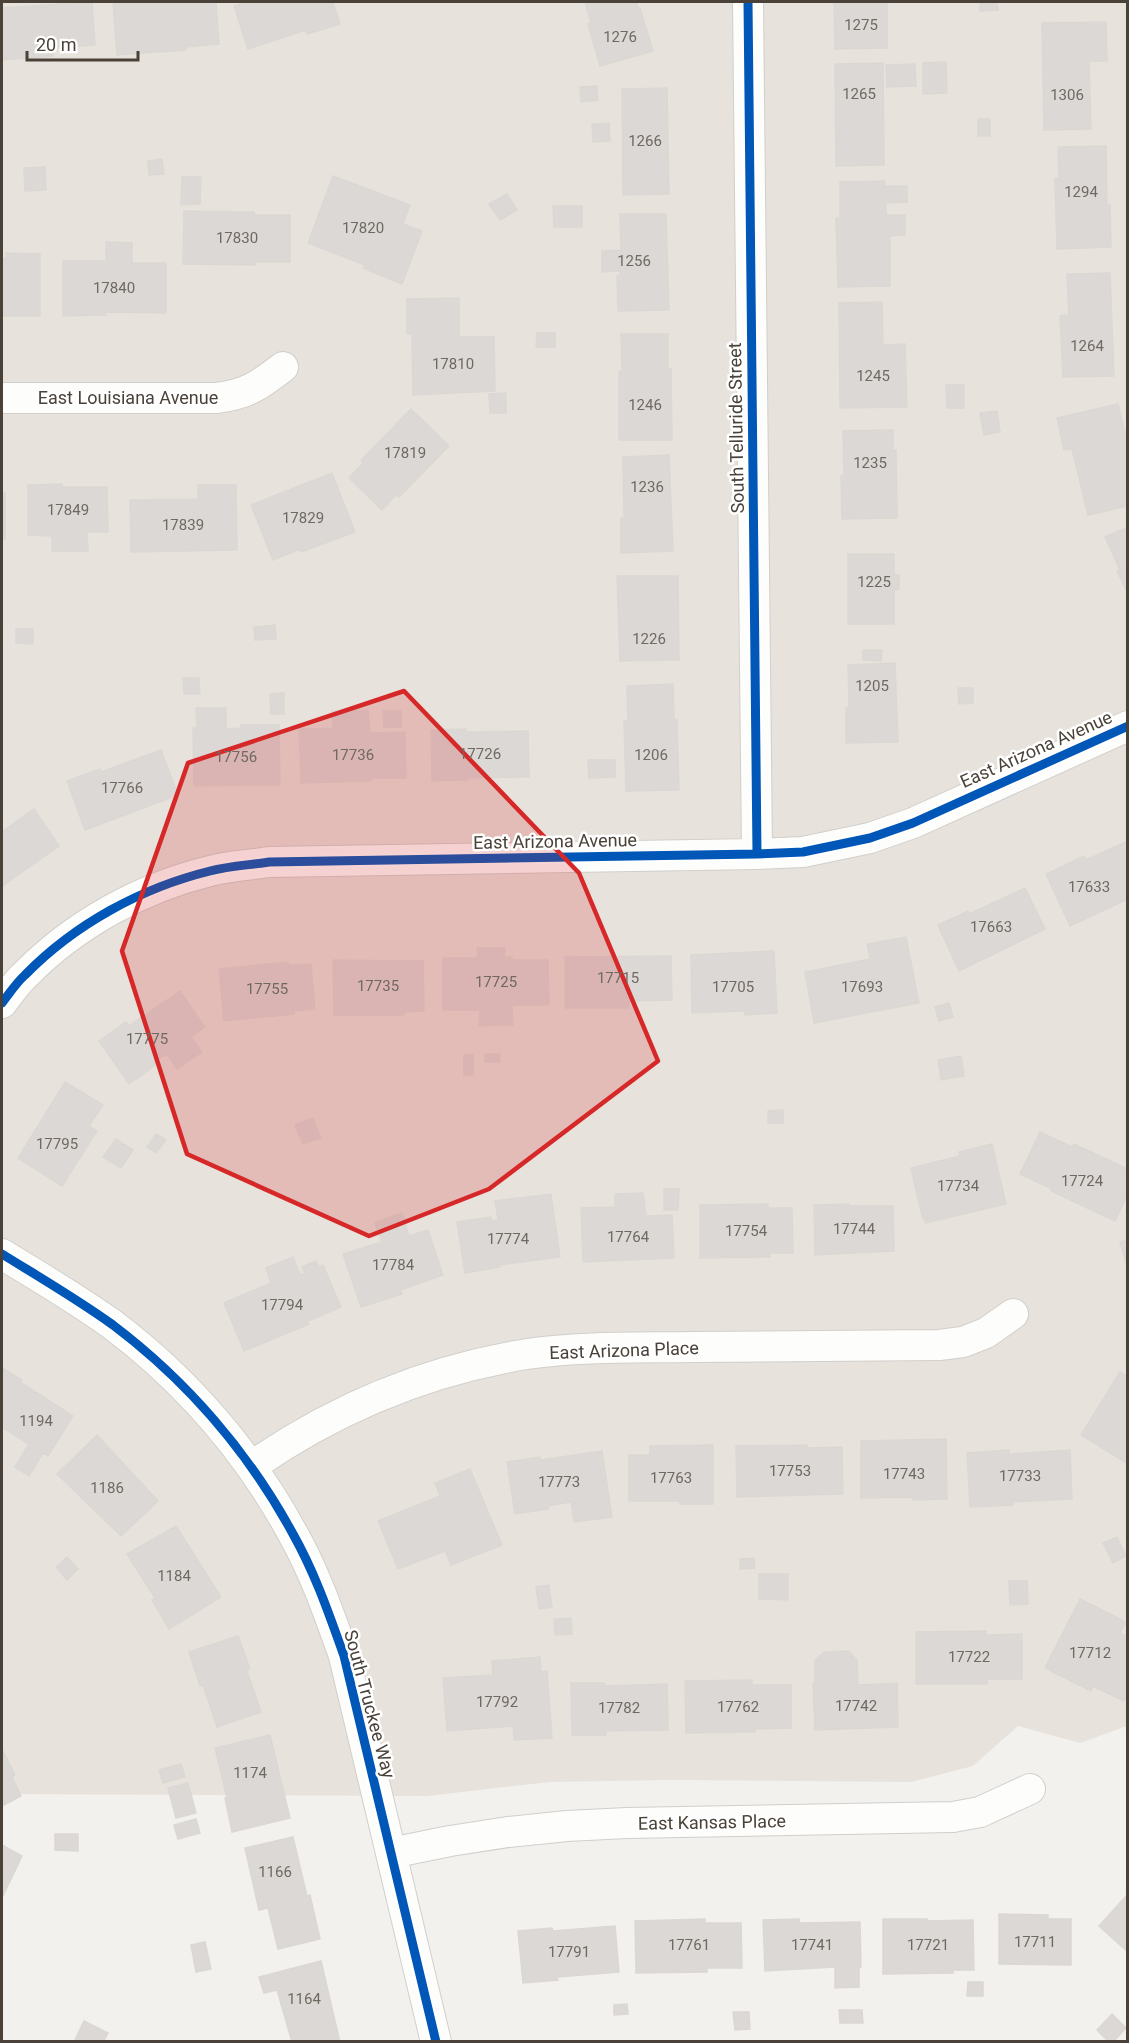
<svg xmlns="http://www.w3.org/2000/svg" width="1129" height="2043" viewBox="0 0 1129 2043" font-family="Roboto,sans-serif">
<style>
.residential{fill:#e7e2dc}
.building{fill:#dbd8d5;stroke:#dbd8d4;stroke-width:1.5}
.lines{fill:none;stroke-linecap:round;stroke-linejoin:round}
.street-casing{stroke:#d1cfcb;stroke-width:32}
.street{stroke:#fdfdfc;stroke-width:30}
.cycleway-casing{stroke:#fff;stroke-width:13}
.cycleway{stroke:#0057b8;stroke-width:9}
.marked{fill:#d62828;fill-opacity:0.2;stroke:#d62828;stroke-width:4.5;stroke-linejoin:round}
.labels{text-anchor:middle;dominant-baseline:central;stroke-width:5;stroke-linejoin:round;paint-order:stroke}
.number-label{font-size:15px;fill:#706962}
.street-label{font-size:18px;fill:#4a4239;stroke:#fff}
</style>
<rect width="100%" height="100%" fill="#f3f1ee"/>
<path class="residential" d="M2 2H1127V1726L1080 1743 1018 1726 973 1766 911 1782 671 1780 549 1782 427 1796 2 1794Z"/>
<path class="building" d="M92 2 95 45 52 48 53 56 2 60V8Z
M113 2H216L219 44 186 47V50L117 55Z
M247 2H333L340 24 307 34 306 30 248 49 234 6Z
M585 2H636L639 9 640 8 653 51 600 66 588 24 591 23Z
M834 2H887V48L835 49Z
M980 2H997L998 10 980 11Z
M1106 22 1107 61H1089L1091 129 1044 130 1042 23Z
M946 62 947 93 923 94V63Z
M883 63 884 165 836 166 835 64Z
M915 64 916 86 887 87 886 65Z
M597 86 598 100 581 102 580 87Z
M667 88 669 194 623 195 622 89Z
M978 119H990V136H978Z
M609 123 610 141 593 142 592 124Z
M1106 146 1107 205H1110L1111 247 1057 249 1055 178H1059L1058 147Z
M162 159 164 174 149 175 148 161Z
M45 167 46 190 25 191 24 168Z
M333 176 410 205 403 224 422 231 402 284 363 268 365 265 308 243Z
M182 177H201L200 204 181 205Z
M885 181V186H907V202L886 203V215H905V235L890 236V286L838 287 836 218H840V182Z
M507 194 517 210 500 220 489 204Z
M553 206H582V227H554Z
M184 211 254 212V215H290V262H255V265L183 264Z
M620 214H666L669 310 618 311 617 276H620V271L602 272V251L621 250Z
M106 242 132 243V263H166V313L106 312V315L63 316V261H106Z
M6 253 40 254V316H2V258H6Z
M1110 273 1114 376 1063 377 1060 316 1069 315 1067 274Z
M459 298V337H494L495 391 413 395 412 334H407V299Z
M882 302 883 345 905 344 907 407 840 408 839 303Z
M537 333H555V347H536Z
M621 334H668V369H671L672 440H619V371H622Z
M946 385H964V408H947Z
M506 393V413H490L489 394Z
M1118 404 1128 444V506L1088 515 1072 449 1064 450 1057 418Z
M411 409 449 446 399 497 396 495 382 510 349 478 363 463 361 460Z
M997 411 1000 432 984 435 980 413Z
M893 430V450H896L897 518 842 519 841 476H844L843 431Z
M669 455 673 551 621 553V518H624L623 457Z
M332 473 355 532 301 552 300 549 273 560 251 505Z
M62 484V487H107L108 532H87L88 551H52V536L28 535V485Z
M198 485H236L237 550 131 552 130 500 198 499Z
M2 493H5V539H2Z
M1128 527V594L1117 571 1120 570 1105 537Z
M848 554H894V575H899V589L894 590V624H848Z
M617 576H678L679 660 620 661Z
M275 625 276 639 255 640 254 627Z
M16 629H33V644L16 643Z
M863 650H882L881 661 863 660Z
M895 663 898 742 846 743V708H849L848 665Z
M183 678H199L200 694H184Z
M673 684 674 720H677L679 790 626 791 624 721H628L627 686Z
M958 688H973V703L959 704Z
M284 693V714H271L270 694Z
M196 708H226V729L241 728V725H279L280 785 194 786 193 728H197Z
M368 710 370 733 405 732 406 778H371V781L301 783 299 729H333L332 711Z
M383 711H401V727H384Z
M466 729V732L528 731 529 777 467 778V780L432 781 431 730Z
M161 750 178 795 85 830 67 781 100 769 101 772Z
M588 760H615V777L589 778Z
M34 809 59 846 2 886V832Z
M1128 841V899L1070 926 1046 874 1084 856 1086 860Z
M1025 888 1045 929 959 971 938 925 968 911 969 914Z
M906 937 919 1003 814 1023 805 972 870 959 867 944Z
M477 948H505L504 957H512V960H548L549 1005H512L513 1025 479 1026 480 1010H443V958H478Z
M774 951 777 1013 745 1015 744 1011 692 1013 691 955Z
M671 956 672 1000 629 1001V1008H565V957Z
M333 960 423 961 424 1011 404 1012V1015H334Z
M288 962 289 965 311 964 315 1009 294 1011V1014L224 1021 219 969Z
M180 991 205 1027 191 1037 202 1052 177 1069 167 1054 155 1061 157 1064 129 1084 99 1041 126 1022 129 1026Z
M949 1003 953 1017 939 1021 935 1007Z
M473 1054V1075L464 1076V1055Z
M485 1054H500V1062H485Z
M961 1056 964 1076 941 1080 938 1060Z
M65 1082 103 1105 89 1126 97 1131 62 1186 18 1158Z
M783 1110V1123H768V1111Z
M313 1118 321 1138 303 1144 295 1125Z
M1040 1132 1072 1147 1074 1144 1128 1169V1194L1115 1221 1051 1191 1052 1189 1020 1174Z
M156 1134 166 1140 156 1153 147 1147Z
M116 1139 133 1150 121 1168 103 1157Z
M992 1144 1006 1204 926 1223 922 1216 911 1168 960 1156 959 1152Z
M664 1189H679L678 1210H664Z
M643 1193 646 1216 672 1215 674 1258 583 1262 581 1208 615 1207V1194Z
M551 1194 560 1257 499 1265 500 1267 465 1273 457 1222 491 1217 492 1221 498 1220 495 1201Z
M768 1204V1208H792L793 1253H770V1257L700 1258V1205Z
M849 1204V1206H893L894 1251 815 1255 814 1205Z
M402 1213 409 1236 428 1230 443 1275 400 1290 402 1294 361 1307 343 1254 382 1242 375 1223Z
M1128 1240V1269L1120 1242Z
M293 1257 300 1275 305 1273 302 1267 316 1261 319 1267 323 1265 341 1307 308 1321 309 1324 244 1351 224 1303 271 1283 266 1268Z
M2 1368 22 1380 20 1382 73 1416 48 1456 43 1453 29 1476 15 1467 29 1444 2 1427Z
M1120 1372 1127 1376 1128 1375V1464L1081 1435Z
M97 1435 158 1501 121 1536 57 1474Z
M946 1439 947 1499 913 1500V1497L861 1498V1441Z
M713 1445V1504H680V1501H629V1455H650V1446Z
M807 1445V1448L842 1447 843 1494 737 1497 736 1446Z
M1009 1450V1454L1070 1450 1072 1499 1013 1502V1505L970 1507 967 1453Z
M602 1451 612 1517 574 1522 571 1502 548 1506V1509L515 1514 507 1462 540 1457V1460Z
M470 1469 502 1545 451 1565 445 1551 398 1569 378 1521 440 1496 435 1483Z
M176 1526 221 1597 169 1629 152 1600 155 1598 127 1554Z
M1117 1537 1126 1556 1113 1563 1103 1543Z
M67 1557 78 1569 67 1580 56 1567Z
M754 1558 755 1568 740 1569V1559Z
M759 1574H788V1600L759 1599Z
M1009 1581H1027L1028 1604 1010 1605Z
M549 1585 552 1607 539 1609 536 1587Z
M1080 1599 1126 1622 1120 1633 1128 1637V1694L1124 1701 1093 1686 1091 1691 1045 1668Z
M571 1618 572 1634 555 1635 554 1619Z
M986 1631V1635L1022 1634V1679H987V1684H916V1632Z
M238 1636 250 1669 247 1671 261 1712 217 1727 203 1685 200 1686 189 1652Z
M848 1651 857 1660 858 1685 897 1683 898 1727 815 1730 813 1683H815V1660L824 1652Z
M540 1657 541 1672 547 1671 552 1738 514 1740 513 1726 447 1731 443 1678 493 1675 492 1661Z
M752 1680V1685H791V1728L755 1729V1732L686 1733 685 1681Z
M571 1683H605V1686L667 1684 668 1730 606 1731V1735H572Z
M270 1735 290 1818 232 1832 225 1798H227L215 1748Z
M2 1749 15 1775 12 1777 21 1796 2 1806Z
M181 1764 185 1777 163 1783 159 1770Z
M188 1783 196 1813 176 1818 168 1788Z
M196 1819 200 1833 178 1839 174 1825Z
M55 1834H78V1851L55 1850Z
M293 1837 307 1896 310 1895 320 1939 278 1949 268 1908 259 1910 245 1848Z
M2 1845 22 1856 2 1898Z
M1128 1894V1952L1099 1926Z
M999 1914 1048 1915V1919H1071V1965L999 1964Z
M705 1919V1923H741L742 1968H707V1972L636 1973 635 1921Z
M799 1919V1923L860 1922 861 1967H859V1987L835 1988V1967L765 1971 763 1920Z
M883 1919H927V1921L973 1920 974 1970H953V1973L883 1974Z
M615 1926 619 1972 557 1977 558 1980 523 1983 518 1931 552 1928 553 1931Z
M205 1942 211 1969 196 1972 191 1945Z
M321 1961 340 2042H292L277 1990 264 1993 259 1977Z
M968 1982H983V1996H967Z
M627 2004 628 2014 614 2015V2005Z
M839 2010H862L863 2023H840Z
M733 2012H749L750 2029 735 2030Z
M1112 2014 1126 2028 1113 2042H1109L1097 2030Z
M84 2021 108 2033 103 2042H74Z"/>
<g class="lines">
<g class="street-casing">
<path id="street" d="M748 2 757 854
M2 398H216C248 394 258 386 283 367
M2 1003C9 994 16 983 25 975 75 924 141 888 210 871 229 866 250 865 269 862L757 854 803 852 870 838 913 823 1128 726
M2 1254C39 1277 77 1299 113 1325 187 1381 249 1453 293 1534 315 1573 329 1614 344 1656L436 2042
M252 1466C334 1409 428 1370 527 1354 582 1346 639 1348 694 1347 776 1347 858 1346 939 1345L963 1342 986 1333 1013 1314
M391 1853 450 1841 508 1832 567 1826 627 1823 953 1817 980 1812 1030 1789"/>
</g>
<use href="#street" class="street"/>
<g class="cycleway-casing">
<path id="cycleway" d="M748 2 757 854
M2 1003C9 994 16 983 25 975 75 924 141 888 210 871 229 866 250 865 269 862L757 854 803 852 870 838 913 823 1128 726
M2 1254C39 1277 77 1299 113 1325 187 1381 249 1453 293 1534 315 1573 329 1614 344 1656L436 2042"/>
</g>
<use href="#cycleway" class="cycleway"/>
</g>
<path class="marked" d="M404 691 579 873 658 1061 489 1189 369 1236 187 1154 122 951 188 763Z"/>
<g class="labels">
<g class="number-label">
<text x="861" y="25">1275</text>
<text x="620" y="37">1276</text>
<text x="859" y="94">1265</text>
<text x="1067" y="95">1306</text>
<text x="645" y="141">1266</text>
<text x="1081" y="192">1294</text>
<text x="363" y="228">17820</text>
<text x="237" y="238">17830</text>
<text x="634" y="261">1256</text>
<text x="114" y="288">17840</text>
<text x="1087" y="346">1264</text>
<text x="453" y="364">17810</text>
<text x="873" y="376">1245</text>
<text x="645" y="405">1246</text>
<text x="405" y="453">17819</text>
<text x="870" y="463">1235</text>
<text x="647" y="487">1236</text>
<text x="68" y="510">17849</text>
<text x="303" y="518">17829</text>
<text x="183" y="525">17839</text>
<text x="874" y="582">1225</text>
<text x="649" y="639">1226</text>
<text x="872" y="686">1205</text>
<text x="480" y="754">17726</text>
<text x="353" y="755">17736</text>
<text x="651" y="755">1206</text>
<text x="236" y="757">17756</text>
<text x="122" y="788">17766</text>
<text x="1089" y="887">17633</text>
<text x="991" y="927">17663</text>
<text x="618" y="978">17715</text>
<text x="496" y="982">17725</text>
<text x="378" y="986">17735</text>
<text x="733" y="987">17705</text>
<text x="862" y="987">17693</text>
<text x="267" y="989">17755</text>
<text x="147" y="1039">17775</text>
<text x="57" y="1144">17795</text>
<text x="1082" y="1181">17724</text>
<text x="958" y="1186">17734</text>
<text x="854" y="1229">17744</text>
<text x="746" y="1231">17754</text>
<text x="628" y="1237">17764</text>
<text x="508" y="1239">17774</text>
<text x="393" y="1265">17784</text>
<text x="282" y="1305">17794</text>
<text x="36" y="1421">1194</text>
<text x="790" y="1471">17753</text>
<text x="904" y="1474">17743</text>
<text x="1020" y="1476">17733</text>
<text x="671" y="1478">17763</text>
<text x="559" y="1482">17773</text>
<text x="107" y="1488">1186</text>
<text x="174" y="1576">1184</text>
<text x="1090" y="1653">17712</text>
<text x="969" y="1657">17722</text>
<text x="497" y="1702">17792</text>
<text x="856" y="1706">17742</text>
<text x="738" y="1707">17762</text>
<text x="619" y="1708">17782</text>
<text x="250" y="1773">1174</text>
<text x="275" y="1872">1166</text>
<text x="1035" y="1942">17711</text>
<text x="689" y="1945">17761</text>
<text x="812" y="1945">17741</text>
<text x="928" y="1945">17721</text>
<text x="569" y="1952">17791</text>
<text x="304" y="1999">1164</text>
</g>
<g class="street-label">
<text x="128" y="397">East Louisiana Avenue</text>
<text transform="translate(736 428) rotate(-91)">South Telluride Street</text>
<text transform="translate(1036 749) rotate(-24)">East Arizona Avenue</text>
<text transform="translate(555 841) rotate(-1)">East Arizona Avenue</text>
<text transform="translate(624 1350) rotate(-2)">East Arizona Place</text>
<text transform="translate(370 1704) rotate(75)">South Truckee Way</text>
<text transform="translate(712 1822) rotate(-1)">East Kansas Place</text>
</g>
</g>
<rect width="1129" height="2043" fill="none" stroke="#4a4239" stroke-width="6"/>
<path d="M27 51v9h111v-9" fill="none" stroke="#4a4239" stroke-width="3"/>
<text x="36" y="51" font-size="18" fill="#4a4239" stroke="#ffffff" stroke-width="4.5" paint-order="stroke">20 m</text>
</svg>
